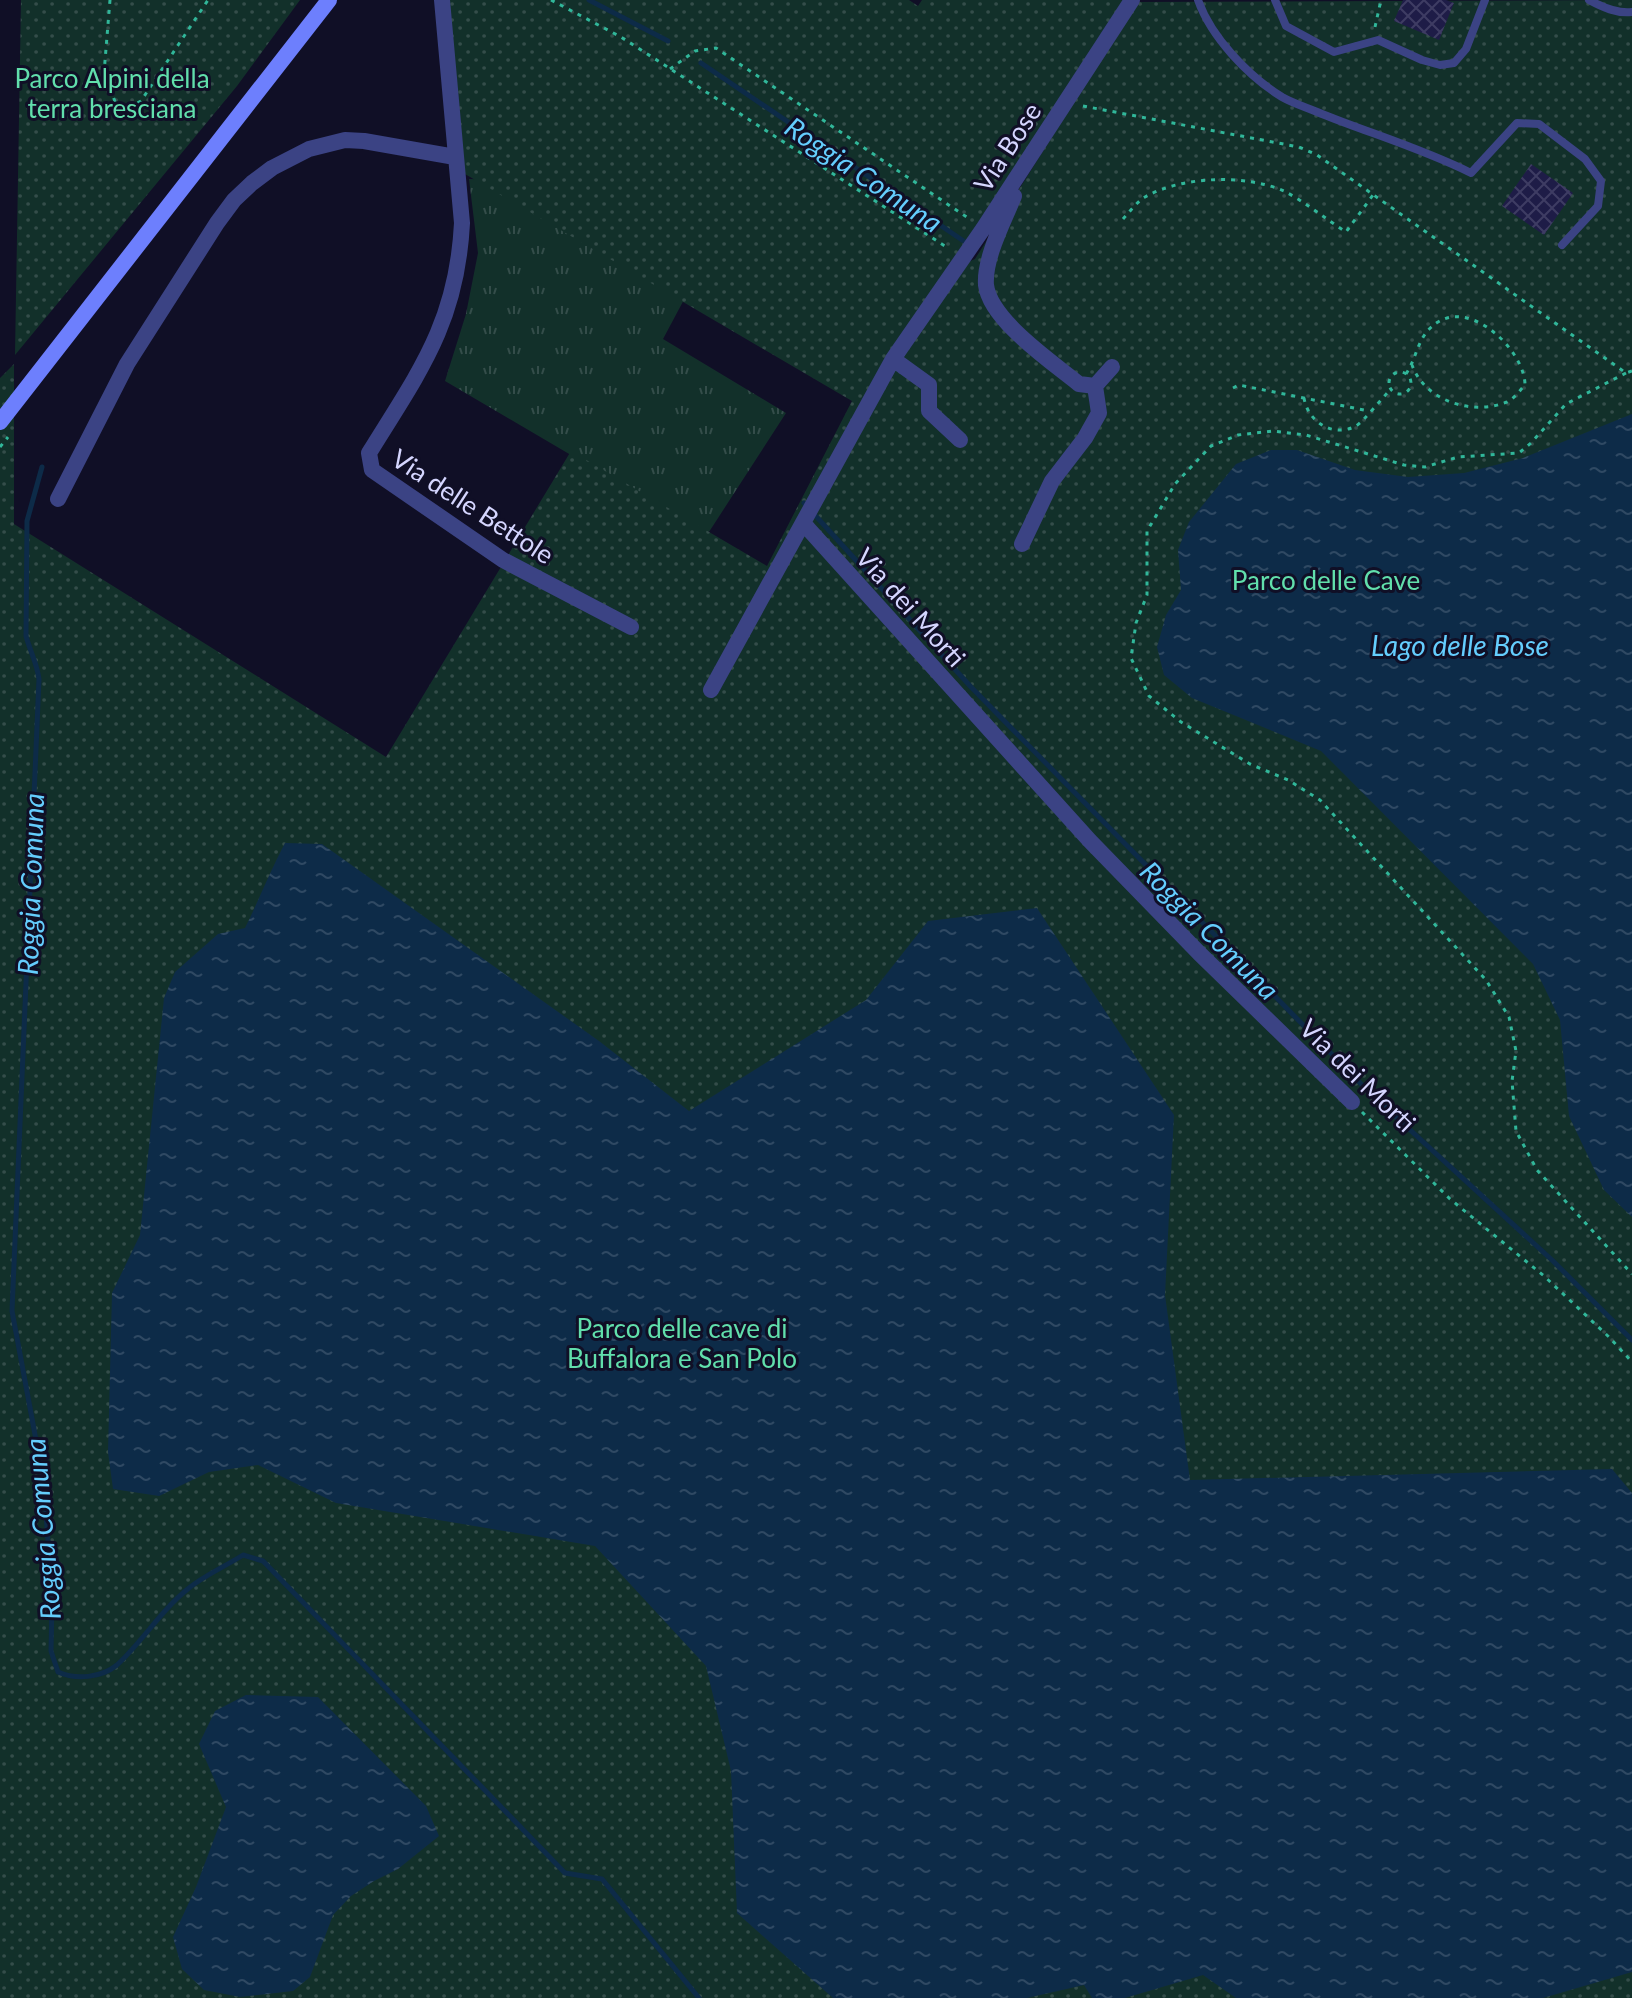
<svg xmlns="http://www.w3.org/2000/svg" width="1632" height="1998" viewBox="0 0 1632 1998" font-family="Lato,sans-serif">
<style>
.grass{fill:url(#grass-tufts)}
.park{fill:url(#park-dots)}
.water{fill:url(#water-ripples)}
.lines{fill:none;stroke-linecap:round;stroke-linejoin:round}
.stream{stroke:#0d2b48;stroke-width:5}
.building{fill:url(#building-cross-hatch)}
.path{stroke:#31b79a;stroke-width:3;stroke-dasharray:4 6;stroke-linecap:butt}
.lane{stroke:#3b4384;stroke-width:8}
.street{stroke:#3b4384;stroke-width:16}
.secondary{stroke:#6d7ffd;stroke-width:16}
.labels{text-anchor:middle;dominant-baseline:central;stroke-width:6;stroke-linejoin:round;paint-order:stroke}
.park-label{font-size:26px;fill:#61dfac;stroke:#100f26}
.street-label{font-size:26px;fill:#d5d6ff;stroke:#100f26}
.water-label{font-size:28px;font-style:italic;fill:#64cdfd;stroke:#100f26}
</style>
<defs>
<pattern id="grass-tufts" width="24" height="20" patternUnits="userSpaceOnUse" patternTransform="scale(2)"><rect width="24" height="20" fill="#12302a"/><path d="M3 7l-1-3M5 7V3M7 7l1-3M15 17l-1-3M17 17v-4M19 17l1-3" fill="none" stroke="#344d4a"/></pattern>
<pattern id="park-dots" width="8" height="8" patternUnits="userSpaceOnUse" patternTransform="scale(2)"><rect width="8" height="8" fill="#12302a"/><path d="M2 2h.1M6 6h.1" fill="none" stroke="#344d4a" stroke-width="1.8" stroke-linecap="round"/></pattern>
<pattern id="water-ripples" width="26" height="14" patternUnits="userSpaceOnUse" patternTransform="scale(2)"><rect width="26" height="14" fill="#0d2b48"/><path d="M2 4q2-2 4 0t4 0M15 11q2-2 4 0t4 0" fill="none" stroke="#2f4963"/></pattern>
<pattern id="building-cross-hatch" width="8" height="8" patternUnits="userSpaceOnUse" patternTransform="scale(2)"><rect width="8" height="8" fill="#1e1c47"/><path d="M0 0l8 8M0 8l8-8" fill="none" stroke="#3e3c63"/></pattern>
</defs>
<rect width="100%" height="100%" fill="#100f26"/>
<path class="grass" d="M469 179 501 180 687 294 663 339 786 413 707 535 445 381 466 314 478 253Z"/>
<path class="park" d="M21 0H300L237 86 15 355Z
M449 0H909L918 6 922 0H1127L961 265 975 259 1137 2 1632 0V1998H0V378L14 364V524L386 757 571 451 767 566 852 401 465 174Z"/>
<path class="water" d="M1632 414V1217L1604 1190 1569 1116 1560 1020 1533 964 1321 751 1192 698 1164 675 1157 647 1166 615 1181 590 1178 550 1189 522 1236 464 1271 450H1297L1355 470 1408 477 1464 473 1523 458Z
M285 843 322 844 599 1041 689 1111 866 1000 928 921 1037 908 1174 1115 1165 1295 1190 1480 1612 1469 1632 1493V1972L1543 1998H1236L1203 1975 1125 1998H1092L1084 1985 1027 1998H833L737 1913 731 1771 706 1666 595 1546 336 1503 258 1465 209 1472 159 1496 113 1489 108 1452 112 1293 140 1235 164 998 175 972 218 934 245 928C259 900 270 871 285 843Z
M246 1695 318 1697 426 1806 439 1836 398 1869 374 1881 351 1896 333 1915 310 1977 293 1991 240 1997 204 1990 182 1969 173 1937 196 1887 226 1807 199 1744 215 1711Z"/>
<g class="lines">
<path class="stream" d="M589 0 668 41
M701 63 968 244
M42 467 27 521 26 636C30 651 37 663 39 679L12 1311 44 1483 52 1603 51 1651 58 1672C76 1680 101 1678 117 1665 143 1641 161 1610 189 1588 205 1575 226 1566 243 1555L263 1561 565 1873 602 1879 699 1998
M804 503 971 687 1372 1095 1553 1261 1632 1340"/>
</g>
<path class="building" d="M1403 0H1446L1454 3 1439 40 1394 21Z
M1531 164 1573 193 1544 235 1502 206Z"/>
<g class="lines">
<path class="path" d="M110 0 104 73 116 104 127 108 141 101 208 0
M551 0 621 37 948 248
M1375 27 1381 0
M670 69 695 51 716 48 971 220
M1083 106 1299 147 1317 155 1626 373 1632 371
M1123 219C1130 211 1137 202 1145 197 1182 176 1245 174 1284 191 1305 202 1326 219 1346 232L1373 195
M1389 383a11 11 0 1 1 22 0a11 11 0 1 1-22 0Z
M1626 373 1566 404 1531 443 1519 453 1458 457 1425 467 1404 465 1306 435 1273 431 1238 435 1211 446 1175 484 1147 531V595L1136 623 1131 658 1149 696 1181 722 1250 764 1288 780 1320 800 1486 980 1509 1017 1516 1051 1512 1081 1516 1131 1537 1170 1632 1274
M1406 374C1418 356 1417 335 1438 322 1473 300 1525 352 1525 385 1520 390 1514 399 1507 402 1472 416 1425 401 1412 365
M1233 388 1239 385 1369 411
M1304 398C1308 422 1333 438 1356 426 1363 422 1382 398 1390 390
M0 447 8 437
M1362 1112 1450 1199 1544 1276 1609 1337 1632 1362"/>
<path class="lane" d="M1198 0C1211 37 1248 76 1282 97 1294 104 1309 108 1322 114 1372 134 1423 149 1471 173L1517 123 1539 124 1585 159 1601 181 1598 206 1562 245
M1275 0 1286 26 1334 52 1378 40 1422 60 1440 65 1454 63 1466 49 1485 0
M1589 0C1602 7 1617 14 1632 12"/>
<path class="street" d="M442 0 462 223C457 323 419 372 369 453L372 470 503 560 631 627
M1014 196C1004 221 984 258 986 285 990 320 1052 362 1079 384L1095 386 1112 367
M893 359 929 385V411L960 440
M58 499 127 364 217 223 234 200 252 183 272 168 309 149 345 140 364 141 455 157
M804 524 1090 841 1199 953 1352 1102
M1022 544 1052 481 1085 438 1099 413 1095 386
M711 690 893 359 983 229 1132 0"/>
<path class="secondary" d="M0 422 329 0"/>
</g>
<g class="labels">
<g class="park-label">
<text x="112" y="78">Parco Alpini della<tspan x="112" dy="30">terra bresciana</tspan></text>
<text x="1326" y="580">Parco delle Cave</text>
<text x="682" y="1328">Parco delle cave di<tspan x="682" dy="30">Buffalora e San Polo</tspan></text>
</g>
<g class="street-label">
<text transform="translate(1007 147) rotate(-57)">Via Bose</text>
<text transform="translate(473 506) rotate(33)">Via delle Bettole</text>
<text transform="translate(911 607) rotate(48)">Via dei Morti</text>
<text transform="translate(1358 1075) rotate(44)">Via dei Morti</text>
</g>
<g class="water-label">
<text transform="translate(864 174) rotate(34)">Roggia Comuna</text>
<text x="1460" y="645">Lago delle Bose</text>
<text transform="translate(30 884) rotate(-88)">Roggia Comuna</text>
<text transform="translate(1210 930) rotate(45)">Roggia Comuna</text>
<text transform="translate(42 1529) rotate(-95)">Roggia Comuna</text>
</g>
</g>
</svg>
